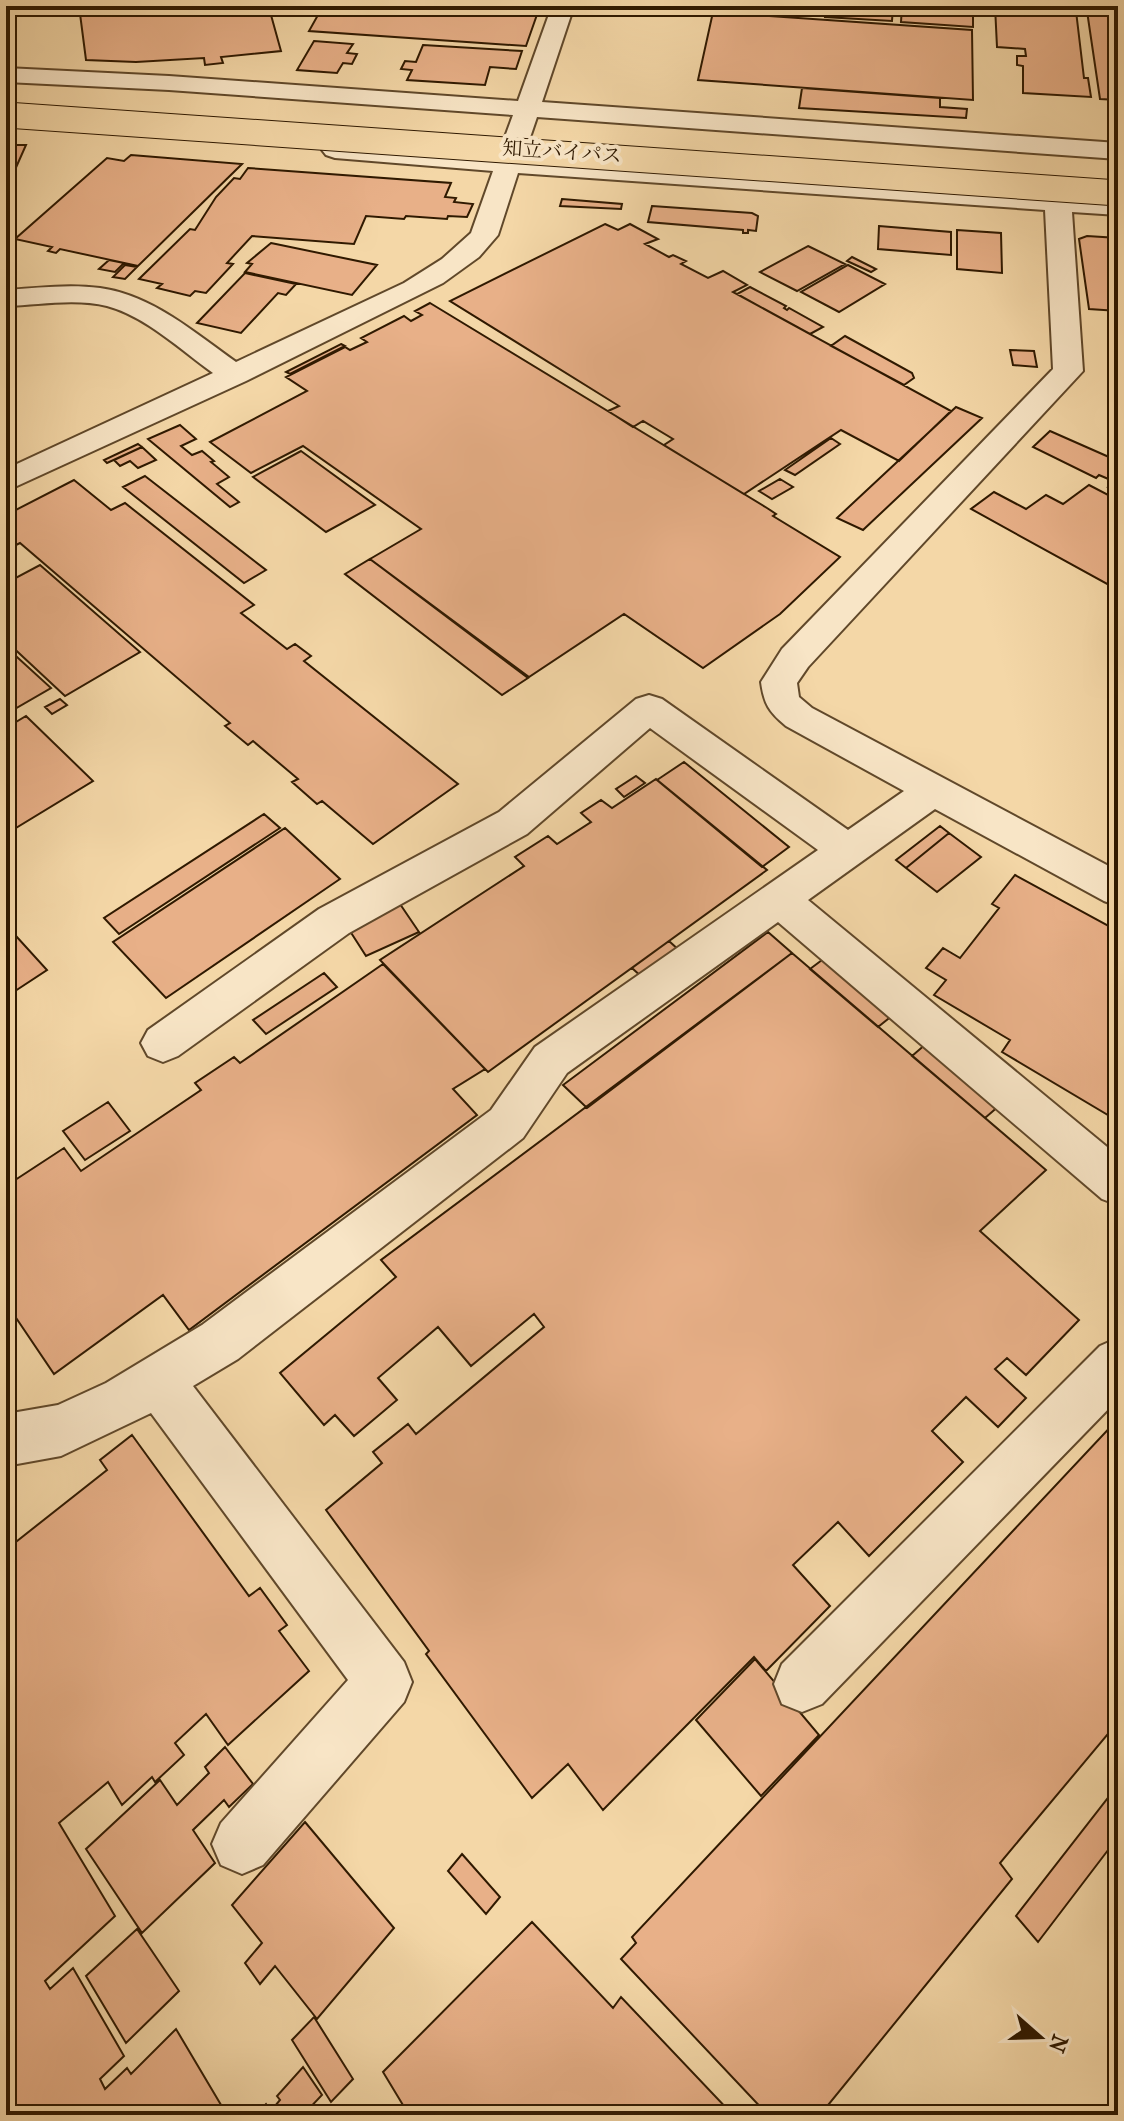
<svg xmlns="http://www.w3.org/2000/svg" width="1124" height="2121" viewBox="0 0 1124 2121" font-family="'IM FELL French Canon','Noto Serif JP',serif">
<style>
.building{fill:#e8b088;stroke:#2f1900;stroke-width:2}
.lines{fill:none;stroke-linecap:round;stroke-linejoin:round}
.minor-casing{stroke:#60482a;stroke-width:4}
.minor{fill:#f8e5c6;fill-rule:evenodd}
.highway-bridge-casing{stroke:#2f1900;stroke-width:27;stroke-linecap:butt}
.highway-bridge{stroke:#f4d7a7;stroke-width:25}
.labels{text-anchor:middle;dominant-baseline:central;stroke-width:8;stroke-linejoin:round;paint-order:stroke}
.far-street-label{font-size:20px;fill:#2f1900;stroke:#f8e5c6}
</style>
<rect width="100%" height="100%" fill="#f4d7a7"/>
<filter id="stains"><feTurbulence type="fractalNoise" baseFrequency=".0025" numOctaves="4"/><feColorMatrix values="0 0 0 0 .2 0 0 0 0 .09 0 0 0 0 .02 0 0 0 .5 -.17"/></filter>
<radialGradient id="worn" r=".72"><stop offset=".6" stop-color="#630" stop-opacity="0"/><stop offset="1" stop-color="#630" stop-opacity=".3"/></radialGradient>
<path class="building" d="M79 6H300L301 10 271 15 281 51 221 57 223 63 205 65 204 58 136 62 86 60Z
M323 6H540L526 46 309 31Z
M711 6H778L777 13Z
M781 6H817L816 16 780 13Z
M826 6H893L892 21 825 17Z
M902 6 973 8V27L901 22Z
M995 6 1076 11 1084 78H1088L1091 97 1023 93V66L1017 65V56H1026L1025 49 997 47Z
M1087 11 1118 13V100L1100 99Z
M713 12 972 30 973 100 698 80Z
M314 41 353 44 347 53 357 54 352 64 343 63 337 73 297 70Z
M423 45 522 51 516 69 490 67 485 85 407 80 412 70 401 69 405 61 416 62Z
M802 88 940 98V107L967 109 966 118 799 108Z
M6 145H26L6 190Z
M131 155 242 164 138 266 60 249 56 253 48 251 52 247 15 239 107 158 124 161Z
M248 168 451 183 445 197 456 198 454 202 473 204 467 217 448 216 447 219 406 216 404 219 366 216 354 244 252 236 227 263 233 264 206 293 195 291 190 296 157 288 162 284 139 279 190 229 195 230 216 197 234 178 240 179Z
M562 199 622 204 621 209 560 206Z
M652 206 752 213 758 216 756 231 748 230V233H743V230L648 222Z
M605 224 618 230 630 224 658 239 645 244 669 257 673 255 686 261 681 264 708 278 723 271 747 285 733 292 951 411 899 461 841 430 744 494 664 445 673 439 643 421 633 427 608 411 619 406 450 301Z
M879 226 951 232V255L878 249Z
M957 230 1001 233 1002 273 957 269Z
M1087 236 1118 238V311L1089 309 1079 239Z
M271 243 377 265 352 295 245 272 252 264 247 263Z
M808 246 845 264 797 291 760 272Z
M852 257 876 269 871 272 847 261Z
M109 260 124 263 115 272 99 269Z
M125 265 137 267 125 279 113 277Z
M848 265 885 284 839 312 801 292Z
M245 273 296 284 286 295 278 293 241 333 197 323Z
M750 287 786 306 784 308 787 310 789 308 823 327 810 334 737 294Z
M430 303 767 508 776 514 773 516 840 557 780 614 703 668 624 614 529 677 370 559 421 529 303 446 251 473 210 442 307 391 286 377 345 347 350 350 367 342 361 338 404 316 411 321 422 315 415 311Z
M845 336 912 373 914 378 904 385 831 346Z
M341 344 345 346 290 374 286 372Z
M1010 350 1034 351 1037 367 1013 365Z
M956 407 982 418 863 530 837 518Z
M180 425 196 439 181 446 192 455 202 451 214 461 211 462 229 477 217 484 239 502 230 507 148 439Z
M1050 431 1118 461V491L1108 487 1113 481 1099 475 1096 478 1033 447Z
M831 438 840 444 795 475 785 470Z
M138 444 142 447 107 463 104 460Z
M142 447 156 460 138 468 130 461 120 466 114 460Z
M301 451 375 505 326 532 253 477Z
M145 476 266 570 244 583 123 487Z
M780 479 793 487 772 499 759 491Z
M74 480 111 510 125 503 254 605 241 613 287 649 295 644 311 656 304 661 458 784 373 844 322 801 317 804 292 782 298 779 253 741 248 745 225 726 230 723 20 543 12 547 6 542V515Z
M1089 485 1118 500V561L1115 564 1118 565V576L1109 585 971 509 994 492 1026 509 1046 495 1063 504Z
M370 559 528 678 502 695 345 574Z
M40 565 140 652 65 696 6 641V583Z
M6 647 51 688 6 714Z
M60 699 67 705 52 714 45 707Z
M26 716 93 781 6 834V728Z
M684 762 789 847 762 867 657 780Z
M636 776 645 783 624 797 616 789Z
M656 779 767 870 488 1072 380 960 524 866 515 857 548 836 557 844 591 822 581 813 601 800 612 808Z
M264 814 280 828 119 934 104 918Z
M940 826 949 833 906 868 896 860Z
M285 828 340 879 166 998 113 942Z
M949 833 981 857 937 892 906 868Z
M1015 875 1118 931V1121L1002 1052 1010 1040 934 995 946 980 926 968 943 948 960 958 999 908 992 904Z
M400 904 419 932 366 956 348 928Z
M6 925 47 970 6 997Z
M768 932 792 953 587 1108 563 1085Z
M669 941 681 952 644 979 632 968Z
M792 953 1046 1170 980 1231 1079 1320 1026 1375 1007 1358 995 1369 1026 1398 998 1427 966 1397 932 1431 963 1462 869 1556 838 1522 793 1565 830 1606 766 1671 754 1657 603 1810 568 1764 532 1798 426 1654 429 1651 326 1510 382 1463 373 1452 408 1424 416 1434 544 1327 534 1314 471 1366 438 1327 378 1378 397 1400 354 1436 335 1415 324 1425 280 1373 396 1277 381 1260Z
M826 957 893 1015 878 1027 810 969Z
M383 964 485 1069 453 1089 477 1115 189 1330 163 1295 54 1374 6 1303V1186L64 1148 81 1171 201 1090 195 1083 234 1057 240 1063Z
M324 973 337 987 266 1034 253 1020Z
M927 1043 1000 1105 985 1118 912 1056Z
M108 1102 130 1131 85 1160 63 1131Z
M1116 1421 1118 1722 1000 1863 1012 1879 820 2115H768L621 1959 636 1943 632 1937Z
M132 1435 249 1596 260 1588 287 1625 279 1631 309 1671 228 1745 206 1714 175 1743 184 1755 155 1782 152 1777 122 1805 108 1782 59 1823 115 1916 45 1981 50 1989 73 1968 124 2056 100 2079 105 2089 127 2068 131 2074 176 2029 227 2115H6V1535L12 1545 107 1470 100 1460Z
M755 1659 819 1735 761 1796 696 1720Z
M225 1747 253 1784 229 1807 224 1800 193 1830 215 1863 142 1933 86 1849 160 1780 177 1805 209 1773 205 1767Z
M1118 1785V1837L1038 1942 1016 1916Z
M305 1822 394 1928 317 2019 275 1966 260 1984 245 1963 262 1943 232 1905Z
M462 1854 500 1897 486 1914 448 1871Z
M532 1922 613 2008 621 1997 733 2115H409L383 2072Z
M137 1929 179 1991 126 2043 86 1976Z
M314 2017 353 2079 331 2102 292 2040Z
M303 2067 322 2095 303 2115H256L266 2104 271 2111 280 2100 277 2096Z"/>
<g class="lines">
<g class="minor-casing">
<path id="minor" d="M552 6H574L542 102 1118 143V159L537 117 523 158 1118 199V215L1072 212 1083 371 808 667 797 683 799 697 812 708 1118 871V906L1104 901 935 809 808 900 1118 1156V1205L1102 1199 778 922 567 1073 523 1138 238 1359 193 1386 404 1662 412 1682 404 1702 263 1865 242 1874 221 1865 212 1844 221 1823 348 1680 151 1413 61 1456 6 1466V1414L58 1405 106 1383 202 1325 491 1110 535 1047 818 850 650 728 527 834 349 933 178 1056 163 1062 148 1056 141 1043 148 1030 319 909 499 812 636 699 649 695 662 699 848 830 904 791 786 726C769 712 764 704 761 682L782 649 1053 369 1045 210 518 173 498 235 479 257 443 283 246 381 6 491V469L213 373C181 350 145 316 107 306 75 298 38 305 6 306V290C37 288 69 284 100 288 152 295 195 333 236 362L404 283 442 259 471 233 493 171 335 158 326 155 322 150 326 145 335 142 498 156 513 115 169 90 6 82V68L169 76 518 101Z
M1118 1338V1399L822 1704 802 1712 782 1704 774 1684 782 1664 1100 1346Z"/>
</g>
<use href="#minor" class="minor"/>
<g class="highway-bridge-casing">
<path id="highway-bridge" d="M6 115 1118 193"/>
</g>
<use href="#highway-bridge" class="highway-bridge"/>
</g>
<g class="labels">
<g class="far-street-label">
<text transform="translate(562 152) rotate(4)">知立バイパス</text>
</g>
</g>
<rect width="1124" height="2121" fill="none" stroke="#f4d7a7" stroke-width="32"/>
<rect x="8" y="8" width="1108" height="2105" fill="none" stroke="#2f1900" stroke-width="4"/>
<rect x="16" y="16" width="1092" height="2089" fill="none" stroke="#2f1900" stroke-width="2"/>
<g transform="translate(1040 2037) rotate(110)" stroke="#f8e5c6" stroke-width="6" paint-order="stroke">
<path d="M0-6L14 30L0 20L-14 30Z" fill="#2f1900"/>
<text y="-12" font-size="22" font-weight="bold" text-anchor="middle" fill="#2f1900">N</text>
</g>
<rect width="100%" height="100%" filter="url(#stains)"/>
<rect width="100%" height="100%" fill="url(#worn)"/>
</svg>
